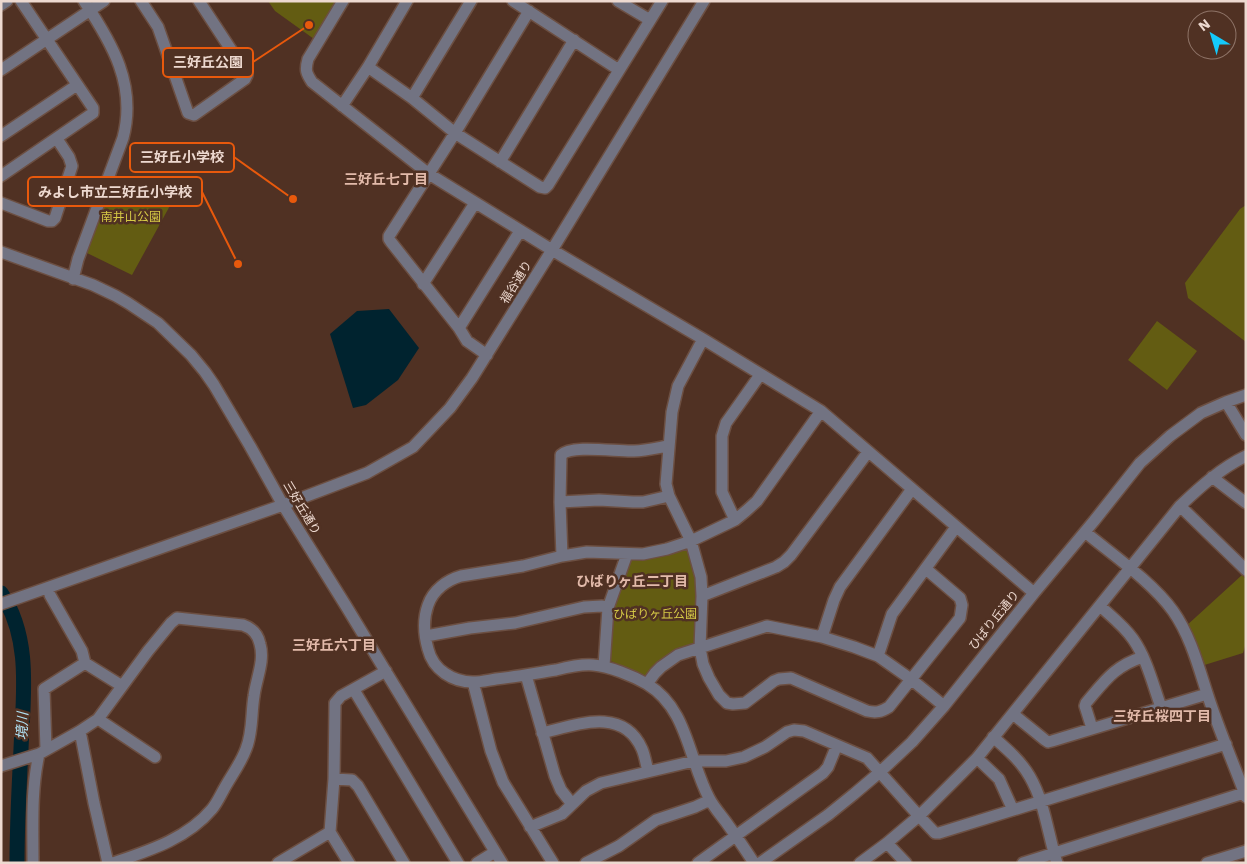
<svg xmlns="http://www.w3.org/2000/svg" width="1247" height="864" viewBox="0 0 1247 864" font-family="'Work Sans','Noto Sans JP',sans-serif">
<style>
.green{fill:#635c12}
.water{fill:#00232f}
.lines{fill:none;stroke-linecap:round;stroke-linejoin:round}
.river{stroke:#00232f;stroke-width:15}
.minor-casing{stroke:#6c4f42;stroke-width:14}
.minor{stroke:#727382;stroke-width:11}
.labels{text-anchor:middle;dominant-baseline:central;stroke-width:5;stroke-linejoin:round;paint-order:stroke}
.park-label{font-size:12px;fill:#d6ca46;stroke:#503123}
.street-label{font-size:12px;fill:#edd9d0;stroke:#503123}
.neighbourhood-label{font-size:14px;font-weight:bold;fill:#e2baaa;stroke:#503123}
.water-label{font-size:14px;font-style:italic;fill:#b1e4f8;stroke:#503123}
.leader{fill:none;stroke:#e8590c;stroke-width:2}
.callout-dot{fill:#e8590c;stroke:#503123;stroke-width:2}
.callout{fill:#503123;stroke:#e8590c;stroke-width:2}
.callout-label{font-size:14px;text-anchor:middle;font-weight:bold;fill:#edd9d0}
</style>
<rect width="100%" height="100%" fill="#503123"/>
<path class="green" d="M268 1H338L314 39 275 11Z
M114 180 172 202 132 275 87 253Z
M1246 205V342L1188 298 1185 283 1240 209Z
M1157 321 1197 351 1167 390 1128 360Z
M689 549 695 572 697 590 698 644 683 647 665 658 647 677 606 659 614 605 629 560 662 556Z
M1242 575 1246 579V643L1243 653 1198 667 1185 627Z"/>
<path class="water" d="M389 309 419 348 398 380 366 405 353 408 330 334 357 311Z"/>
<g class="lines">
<path class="river" d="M1 593C32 638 23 698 21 749 19 787 17 825 17 863"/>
<g class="minor-casing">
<path id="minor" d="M141 1 158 27 188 113 194 115 245 79 247 75 245 71 199 1
M343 1 308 59C305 70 306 73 312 82L429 174 552 250 703 339 821 411 1034 593
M513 1 619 70
M618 1 650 20
M1 5 7 1
M368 67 412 98 455 133 540 187 545 188 548 185 662 1
M1 70 104 1
M412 98 471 1
M342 106 368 67 407 1
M1 136 77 85
M500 162 574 40
M1 176 93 113V108L21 1
M1 203 48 221H52L55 218 72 166 69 157 57 139
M1 252 93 285 116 296 128 303 158 323 191 355 205 372 214 385 250 446 283 505 346 606 502 863
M73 279 78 259 123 138C137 85 112 43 84 1
M423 284 475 203
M459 328 520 231
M703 339 678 386 672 412 666 484 669 496 691 541 701 577 702 596 700 648 703 664 709 678 719 695 727 703 733 704 745 703 774 681 779 679 791 678 867 711C876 713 881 712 889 707L960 618 962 605 960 598 926 569
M487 355 467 341 459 328 391 242 389 239V236L455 133 529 11
M1226 402 1246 435
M1212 477 1246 503
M560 502 599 500 633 502H643L669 496
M1180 506 1246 570
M735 520 722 492V436L726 423 760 375
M1085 532C1113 555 1152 582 1173 611 1190 635 1198 665 1207 693 1218 728 1233 762 1246 797
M562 556 560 502 561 455C572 444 618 452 634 451 645 451 657 448 668 446
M50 595 82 651 85 663 122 686
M702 596 776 567 784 562 791 555 868 452
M1 604 283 505 367 473 413 447 450 408 472 378 552 250 704 1
M1100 606C1111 616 1124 626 1133 639 1147 659 1153 685 1161 707
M426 636 470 628 515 623 584 607 602 606 608 608
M822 637 834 600 840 587 912 489
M878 656 892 614 956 527
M604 666 608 608 627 554
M526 675 555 776 561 790 572 804
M473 682 491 751 503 782 553 863
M647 684 655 673 661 667 678 655 767 626 822 637 854 647 878 656 912 680 944 706
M354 690 458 863
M1013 714 1045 740 1048 742 1052 741 1207 694
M98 719 155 757
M1092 728 1085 706 1086 703C1104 682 1114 666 1143 657
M80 731 94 803 108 863
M542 733C576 725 623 706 642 749 645 756 646 764 648 771
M993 737C1007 749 1021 761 1030 777 1045 803 1048 835 1057 863
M46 749 44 689 85 663
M977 758 999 779 1013 810
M1 766 39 754 80 731 98 719 148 651 171 623 177 618 243 625C252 628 258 634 260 644 265 661 256 679 254 696 251 714 253 732 246 749 241 763 231 776 224 789 220 796 217 803 212 809 187 839 148 851 113 863
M334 779 352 780 358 786 404 863
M530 827 562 814 586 791 601 783 694 761H726L744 757 765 747 787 732 794 730 804 731 867 758 919 816 935 833H939L1226 744
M330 832 349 863
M887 843 906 863
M33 863C33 826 31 790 39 754
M278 863 330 832 334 779 335 703 341 696 386 671
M477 863 495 852
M586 863 619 846 656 820 695 807 710 800
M698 863 823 773 828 767 837 745
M754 863C745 849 736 836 726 822 720 814 713 806 709 798 688 758 688 709 647 684 633 676 609 666 593 665 581 664 568 667 556 670 536 673 516 677 496 679 489 680 481 682 473 682 453 682 433 670 428 649 424 635 423 619 428 605 433 590 447 580 461 576L523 566 562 556 587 552 643 554 667 549 691 541 735 520 746 511 757 501 821 411
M760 863 828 815 854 794 880 772 912 742 944 706 1034 593 1094 521 1140 463 1170 436 1201 413 1226 402 1246 395
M860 863 887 843 919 816 977 758 1180 506C1200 487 1221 468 1246 456
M1023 863 1244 793
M1207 863 1246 851"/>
</g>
<use href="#minor" class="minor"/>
</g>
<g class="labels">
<g class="park-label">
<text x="131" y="217">南井山公園</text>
<text x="655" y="614">ひばりヶ丘公園</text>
</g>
<g class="street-label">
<text transform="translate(516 282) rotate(-58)">福谷通り</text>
<text transform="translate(302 508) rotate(59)">三好丘通り</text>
<text transform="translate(994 620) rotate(-51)">ひばり丘通り</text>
</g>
<g class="neighbourhood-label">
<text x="386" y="179">三好丘七丁目</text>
<text x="632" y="581">ひばりヶ丘二丁目</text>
<text x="334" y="645">三好丘六丁目</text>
<text x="1162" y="716">三好丘桜四丁目</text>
</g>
<g class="water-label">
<text transform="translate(22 726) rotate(-88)">境川</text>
</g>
</g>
<path class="leader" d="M309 25L253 62M293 199L234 157M238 264L202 192"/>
<g class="callout-dot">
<circle cx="309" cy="25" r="5"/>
<circle cx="293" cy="199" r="5"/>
<circle cx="238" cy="264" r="5"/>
</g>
<g class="callout">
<rect x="163" y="48" width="90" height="29" rx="5"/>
<rect x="130" y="143" width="104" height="29" rx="5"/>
<rect x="28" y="177" width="174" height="29" rx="5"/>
</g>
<g class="callout-label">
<text x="208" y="67">三好丘公園</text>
<text x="182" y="162">三好丘小学校</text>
<text x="115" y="197">みよし市立三好丘小学校</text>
</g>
<rect width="1247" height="864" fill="none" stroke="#edd9d0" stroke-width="5"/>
<g transform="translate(1212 35) rotate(322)"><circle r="24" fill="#503123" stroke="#8f7468"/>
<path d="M0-4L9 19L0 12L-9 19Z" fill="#14cafb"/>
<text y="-8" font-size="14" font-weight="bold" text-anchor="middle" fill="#edd9d0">N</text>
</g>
</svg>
